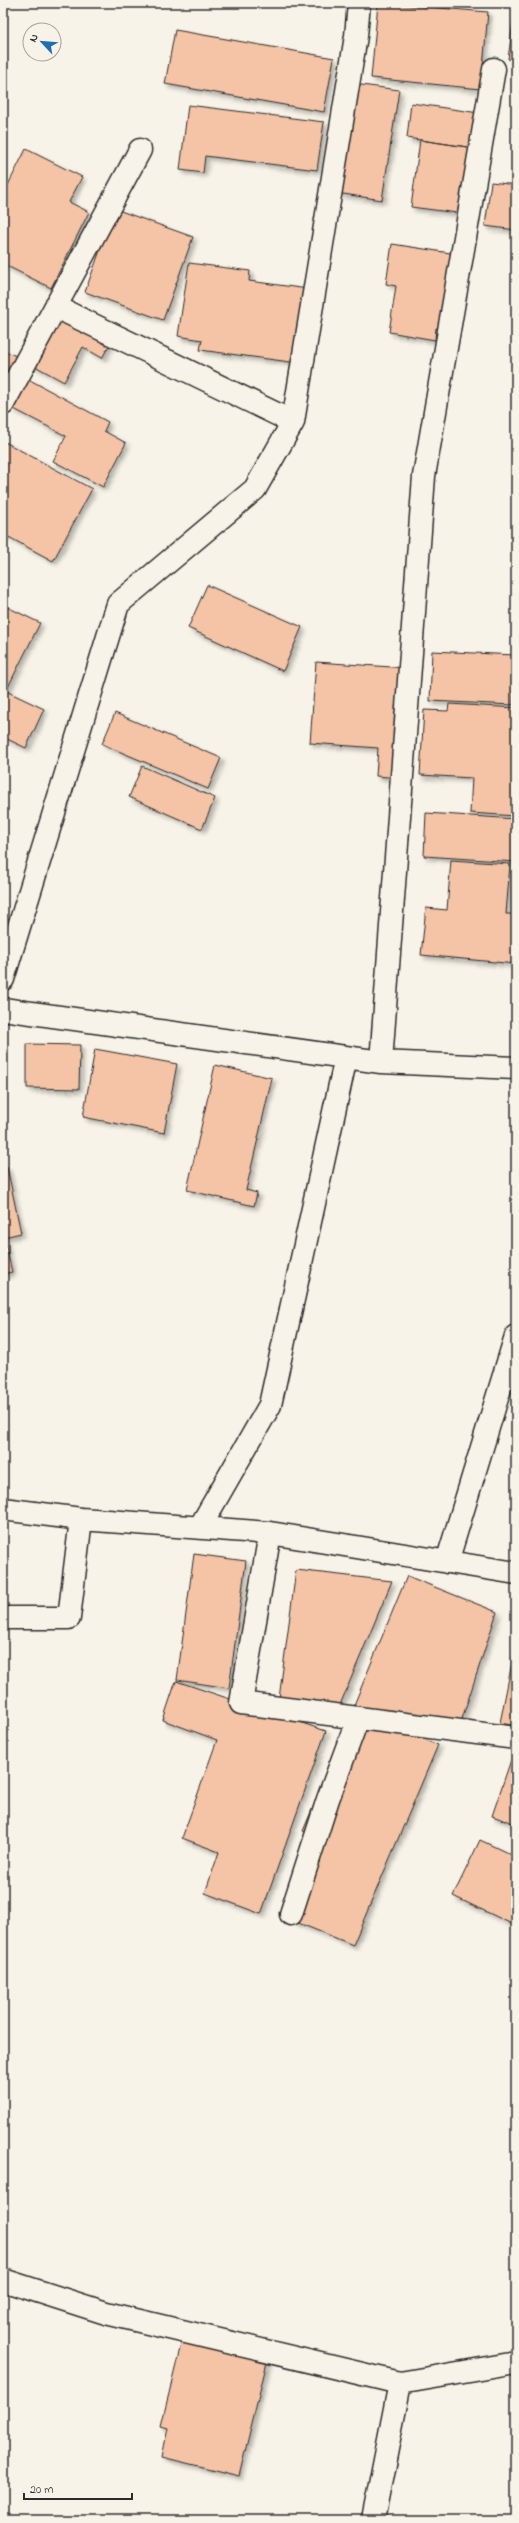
<svg xmlns="http://www.w3.org/2000/svg" width="519" height="2523" viewBox="0 0 519 2523" font-family="'Indie Flower',sans-serif">
<style>
.building{fill:#f5c3a5;stroke:#2b2b2b;filter:url(#shadow)}
.lines{fill:none;stroke-linecap:round;stroke-linejoin:round}
.street-casing{stroke:#2b2b2b;stroke-width:25}
.street{stroke:#f7f3e8;stroke-width:22}
</style>
<defs>
<filter id="shadow"><feDropShadow dx="3.5" dy="3.5" stdDeviation="2" flood-color="#0004"/></filter>
</defs>
<rect width="100%" height="100%" fill="#f7f3e8"/>
<filter id="ink" filterUnits="userSpaceOnUse"><feTurbulence type="fractalNoise" baseFrequency=".025" numOctaves="2"/><feDisplacementMap in="SourceGraphic" scale="8" xChannelSelector="R" yChannelSelector="G"/><feConvolveMatrix kernelMatrix="1 2 1 2 8 2 1 2 1" color-interpolation-filters="sRGB"/></filter>
<g filter="url(#ink)">
<path class="building" d="M378 3 488 12 481 89 371 78Z
M514 15H516V60L508 59Z
M175 30 334 58 324 112 165 84Z
M354 84 399 90 382 200 337 193Z
M411 103 479 113 474 148 407 138Z
M188 105 324 122 317 170 205 156 203 173 180 170Z
M420 140 474 148 465 214 411 207Z
M26 149 82 177 69 202 89 212 51 288 3 264V195Z
M491 182 516 185V230L485 226Z
M115 209 193 237 163 320 85 292Z
M392 244 463 255 452 330 436 328 435 340 389 332 396 286 386 284Z
M189 263 250 271 249 281 308 289 298 363 200 350 202 340 178 336Z
M64 307 115 335 102 358 83 347 64 382 33 365Z
M3 350 16 356 3 383Z
M28 379 108 422 104 431 126 443 103 487 53 461 66 436 12 408Z
M3 441 92 489 53 561 3 534Z
M207 585 302 627 283 671 188 628Z
M3 605 40 623 6 691 44 709 26 748 3 737Z
M432 651 515 655 513 705 430 701Z
M316 662 407 668 399 778 376 776 378 748 310 743Z
M449 704 516 708V816L470 813 472 778 420 775 424 710 448 711Z
M115 713 221 758 208 789 102 744Z
M142 766 215 798 202 829 129 797Z
M426 813 516 819V862L424 856Z
M451 860 510 864 506 914H516V964L421 955 426 908 447 910Z
M27 1044 80 1045 79 1089 27 1088Z
M95 1049 177 1064 164 1133 83 1117Z
M215 1065 272 1078 246 1190 257 1193 254 1206 187 1190Z
M7 1167 21 1233 4 1237 12 1272 3 1274V1168Z
M194 1554 246 1561 229 1688 177 1680Z
M296 1570 392 1581 337 1712 278 1706Z
M407 1576 497 1612 459 1728 354 1705Z
M516 1642V1726L500 1723Z
M176 1681 326 1731 261 1914 205 1893 219 1852 182 1838 217 1740 163 1720Z
M354 1709 438 1745 353 1945 286 1918 320 1839 303 1831Z
M516 1745V1824L492 1816Z
M480 1840 516 1857V1920L514 1925 453 1896Z
M183 2336 268 2358 239 2476 162 2457 168 2428 161 2426Z"/>
<g class="lines">
<g class="street-casing">
<path id="street" d="M56 307 293 422
M3 404 140 150
M3 979 118 604 255 489 293 422 356 36 359 3
M3 1009 381 1062 516 1068
M381 1062 424 476 494 69
M3 1509 81 1519 270 1533 516 1573
M200 1527 270 1405 346 1057
M270 1533 241 1703 516 1738
M447 1562 516 1336
M3 1618H69L81 1519
M291 1914 328 1799 358 1718
M3 2280 106 2313 400 2383 516 2363
M373 2520 400 2383"/>
</g>
<use href="#street" class="street"/>
</g>
</g>
<rect width="519" height="2523" fill="none" stroke="#f7f3e8" stroke-width="16"/>
<rect x="8" y="8" width="503" height="2507" fill="none" stroke="#2b2b2b" stroke-width="1.5" filter="url(#ink)"/>
<g transform="translate(42 42) rotate(296)"><circle r="19" fill="#f7f3e8" stroke="#a5a39c"/>
<path d="M0-3L7 15L0 10L-7 15Z" fill="#1f6fb2"/>
<text y="-6" font-size="11" font-weight="bold" text-anchor="middle" fill="#2b2b2b">N</text>
</g>
<path d="M24 2493v6h108v-6" fill="none" stroke="#2b2b2b" stroke-width="2"/>
<text x="30" y="2493" font-size="12" fill="#2b2b2b" stroke="#f7f3e8" stroke-width="3" paint-order="stroke">20 m</text>
</svg>
